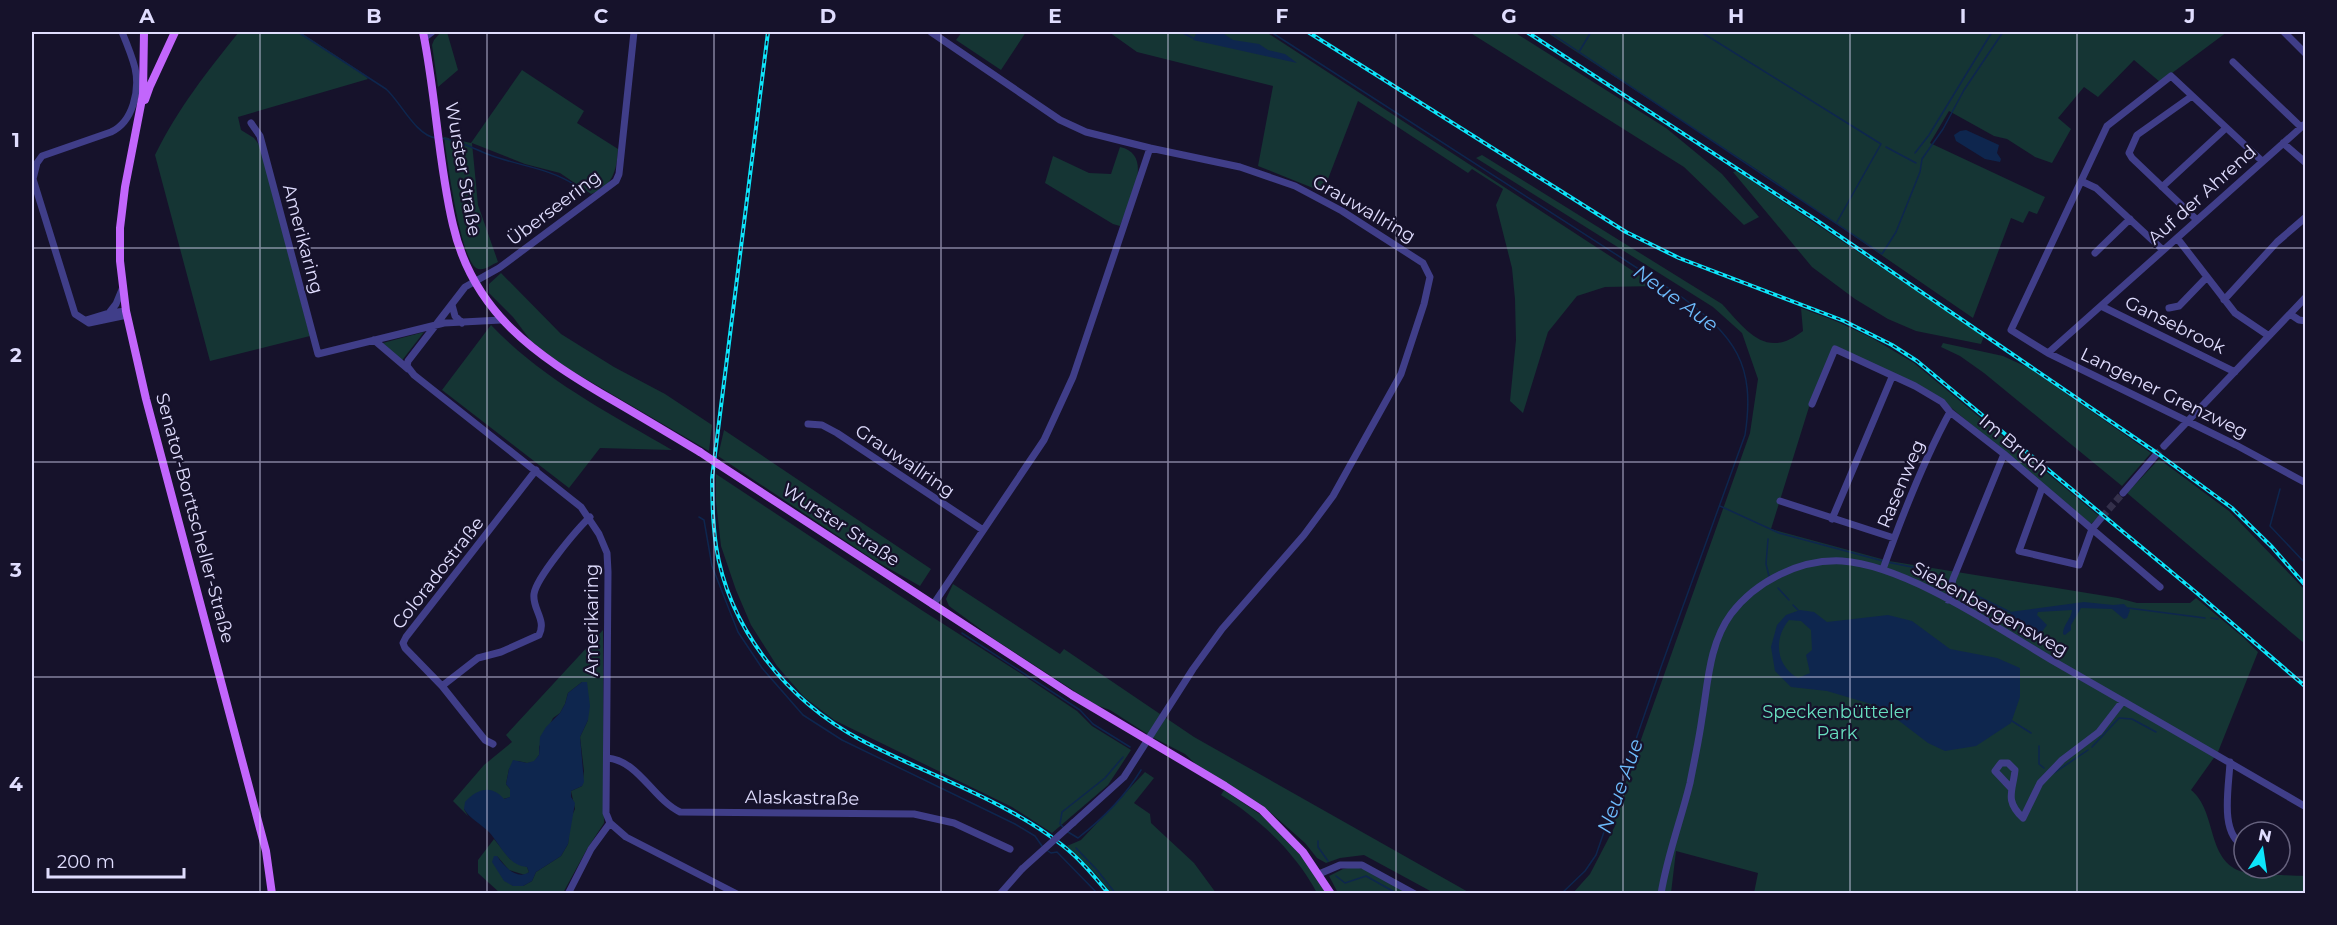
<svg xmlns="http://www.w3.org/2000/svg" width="2337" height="925" viewBox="0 0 2337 925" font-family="Montserrat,sans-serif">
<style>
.green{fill:#153534}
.water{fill:#0e264e;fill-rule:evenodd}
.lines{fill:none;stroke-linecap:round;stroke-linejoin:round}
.stream{stroke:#0e264e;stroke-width:1.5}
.minor-tunnel{stroke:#34304b;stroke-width:7;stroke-dasharray:7 3.5;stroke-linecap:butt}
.minor{stroke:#403e89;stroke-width:7}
.major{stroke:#c266fc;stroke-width:8}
.rail-casing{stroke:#0de5fa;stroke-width:4}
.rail{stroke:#16122b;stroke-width:1.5;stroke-dasharray:4.5;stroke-linecap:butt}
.minor-bridge{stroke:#403e89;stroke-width:7}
.major-bridge{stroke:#c266fc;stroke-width:8}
.grid{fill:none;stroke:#e0ddfe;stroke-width:1.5;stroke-opacity:0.55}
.labels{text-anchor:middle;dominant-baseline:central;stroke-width:4.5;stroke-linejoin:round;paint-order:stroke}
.street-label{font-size:18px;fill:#e0ddfe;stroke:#16122b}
.park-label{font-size:18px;fill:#68dfc0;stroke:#16122b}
.water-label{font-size:20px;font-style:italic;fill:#6dbbfc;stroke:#16122b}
.neatline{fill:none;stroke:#e0ddfe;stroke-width:2}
.grid-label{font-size:20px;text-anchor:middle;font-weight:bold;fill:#e0ddfe}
</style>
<rect width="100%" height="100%" fill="#16122b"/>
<path class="green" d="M239 32H300L364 74 368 79 238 117 241 130 254 138 260 146 310 336 210 361 155 155C179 107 206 73 239 32Z
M441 32H447L458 70 438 87 432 45 434 40Z
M962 32H1026L1001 70 956 40Z
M1109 32H1266L1656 286 1605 287 1577 296 1548 332 1523 413 1510 401 1516 340 1515 299 1512 268 1496 205 1503 189 1472 169 1468 173 1358 101 1323 192 1258 166 1273 86 1137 52Z
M1469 32H1514L1666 128 1722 174 1759 217 1744 225 1684 167Z
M1546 32H2227L2160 82 2134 60 2098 97 2084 87 2058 118 2071 129 2052 163 2035 157 2007 139 1994 136 1949 111 1930 143 2045 197 2037 214 2029 211 2023 223 2011 218 1973 318 1762 173Z
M522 70 584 111 577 123 618 149C617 169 613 187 591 194L560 173 525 164 472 143 478 205 498 262C491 265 483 272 476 268 460 257 447 159 444 137L471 143Z
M1120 147C1156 155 1128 203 1120 226L1113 224 1045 183 1053 156 1089 173 1111 174Z
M1482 155 1722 304C1747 331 1766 360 1803 331L1801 308 1838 322 1872 338 1914 363 2099 516 2091 524 1943 401 1834 348 1809 407 1771 529 1889 561 2118 598 2137 603H2190L2196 598 2244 638 2258 652 2218 752 2191 790C2217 811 2206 858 2240 871 2252 875 2291 875 2305 876V893H1754L1758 873 1676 851 1671 893H1573L1590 874 1615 826 1611 824 1750 433 1758 379 1742 333 1713 307 1476 158Z
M1737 171 1984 336 1981 344 1916 331 1888 319 1855 299 1812 267 1733 172Z
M501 273 561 334 614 367 665 394 712 425 709 451 562 365 531 341 513 317 489 293V284Z
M491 325C542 379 609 413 672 450L600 448 569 488 442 390Z
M424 332 400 363 379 344Z
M1943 343 2003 356 2029 368 2151 453 2122 486 1984 373 1960 356 1941 347Z
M724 430 931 569 920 586 874 560 718 456Z
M2159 459 2229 511 2305 590V644L2127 493Z
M716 474 923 611 1020 673 1077 711 1092 726 1131 750 1108 785 1052 833 1012 807 834 720 804 697 777 666 751 625 736 590 721 546 716 502Z
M953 584 1060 654 1064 649 1194 737 1470 893H1434L1364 855 1340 858 1326 863 1317 858 1305 843 1262 805 1202 770 1185 754 1152 737 1110 710 1096 705 994 639 949 606 946 599Z
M603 630 604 823 587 849 563 893H500L478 873V860L494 839 510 859 527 867 529 872 525 875 509 870 497 856 513 886H523L532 881 536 872 561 856 568 844 570 820 575 809 571 791 582 786 584 771 580 737 588 720 582 682 568 693 565 704 560 713 553 718 539 747V755L534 762 527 763 518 761 509 769 506 784 510 789 511 797 464 809 468 816 453 801 484 765 512 742 506 735Z
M1145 772 1154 778 1134 803 1150 814 1151 823 1194 863 1216 893H1111L1095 873 1067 846 1081 840Z
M1224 790 1264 817 1299 851 1326 893H1317C1296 853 1260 819 1221 795Z
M1353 867 1364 869 1411 893H1338L1329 876 1343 869Z"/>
<path class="water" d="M1197 32H1221L1233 40 1259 44 1268 50 1285 54 1297 63 1193 40Z
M1966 130 1999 145 1997 153 2001 159 2000 162 1985 159 1956 141 1954 135 1960 131Z
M2084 602 2113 605 2124 604 2130 610 2127 618 2124 619 2112 609 2081 608 2071 625V630L2065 635 2063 634C2063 624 2071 620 2072 610L2038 612 2037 615 2047 625 2041 633C2030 633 2013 623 2010 612Z
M1800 610 1814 612 1827 622 1888 615 1912 621 1950 649 1997 658 2020 668V697L2011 723 1976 746 1945 751 1928 743 1881 707 1827 691 1791 687 1775 671 1771 647 1777 625 1786 615ZM1789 620 1801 621 1811 630 1812 650 1806 655 1810 673 1798 678C1776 666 1773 639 1789 620Z
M582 682H587L590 706 588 720 580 737 584 782 582 786 571 791V797L575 803 568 844 561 856 536 872 532 881 523 886H513L504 881 492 862 494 856H497C504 866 517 881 529 872L527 867C508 866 501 845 489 832 481 824 470 819 464 809L465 802C477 789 491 784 504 799L510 797V789L506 784 509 769 513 760 527 763 534 761 539 755 540 737 546 727 560 713 565 704 568 693Z"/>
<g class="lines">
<path class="stream" d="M298 32 386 89C400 101 416 136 436 138
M1181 32 1193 38
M1271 32 1679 295C1735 336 1756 364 1745 435L1661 667 1596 855 1585 871 1561 894
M1549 32 1882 254 1896 232 1920 172 1922 159 1943 129 1964 90 2003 32
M1701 32 1881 144 1837 222
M1579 52 1591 32
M441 138C459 140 474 149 490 155 519 166 549 168 575 185
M1886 147 1916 163
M1915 153 1929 135 1992 32
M2280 489 2270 526 2306 564
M1720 506 1779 533 1883 561
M699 517 704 520 712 566 738 632 762 668 803 715 842 740 1015 824 1035 836 1042 846
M1768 539 1766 564 1769 576
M1887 562 1917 568 1948 581
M1955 585 2010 612
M1778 588 1789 600
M1793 605 1798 610
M2128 608 2205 618
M2211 618 2218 619
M962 633 1080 710 1093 724 1130 747
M2012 721 2031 733
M2039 746V764L2044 768
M2092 747 2119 718 2132 719 2156 732
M2054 773 2088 750
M1063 827 1060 824 1062 812 1105 778 1123 757
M1068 832 1078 838C1101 820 1126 795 1141 770
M1318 841V847L1328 861
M1076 848 1097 870 1116 894
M1048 851 1051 853 1057 852 1098 894
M1336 876 1345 883 1366 876 1398 894"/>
<path class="minor-tunnel" d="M2155 456 2164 446
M2102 517 2123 493"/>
<path class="minor" d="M122 32C127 44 132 56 135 68 140 90 133 122 111 132L42 156 37 163 33 179 75 314 89 323 127 315
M634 32 619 174 616 181 499 268 465 287 408 361 407 366 414 375 581 507 599 534 607 553 608 572 606 813 610 823 626 837 737 894
M931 32 1060 120 1086 132 1150 148
M2284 32 2306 54
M424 38 432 32
M2233 62 2301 127
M2192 96 2137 135 2129 153 2132 158 2197 220
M251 123 260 136 318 354 444 323 501 320
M2283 143 2306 163
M2262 161 2171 76 2107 126 2011 330 2048 353 2236 445 2306 483
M2081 181 2096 188 2163 250
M2162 187 2226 128
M2177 238 2235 313 2269 336
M2095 253 2130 219
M2224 300 2277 242 2306 217
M452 305 455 316 462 323
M2101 306 2235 372
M2169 308 2179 306 2207 277
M109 313 116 304 123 287
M2290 314 2299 320 2306 321
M86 320 109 313 126 311
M374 340 408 369
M2048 353 2306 123
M1812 404 1835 349 1915 386 1942 402 1950 412 2004 454 2160 587
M808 424 822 425 837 433 983 530
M2164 446 2306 297
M2042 488 2019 551 2079 565 2092 529 2102 517
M2123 493 2155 456
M1780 501 1894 538
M1832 519 1892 377
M1883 569C1902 516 1923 461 1950 412
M1948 600 1953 579 2004 454
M933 605 1044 440 1073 377 1150 148 1240 167 1295 186 1342 211 1423 263 1430 277 1424 304 1401 374 1333 496 1304 535 1222 629 1193 669 1124 777 1073 823
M442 686 478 658 501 652 539 635C547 620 532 609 534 594 536 578 577 529 590 517
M493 744 485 740 442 686 405 648 403 643 406 637 536 470
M607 758C638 760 653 799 680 812L914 814 954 823 1010 849
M2230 762C2229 787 2219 834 2244 846
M2011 788 1995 771 2001 763H2008L2015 770C2013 791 2004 800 2023 818L2040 783 2062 760 2099 732 2123 701
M1319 874 1340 865H1362L1415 894
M568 894 591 849 610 823
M1000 894 1022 869
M1661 894C1667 856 1681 820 1690 783 1694 762 1699 740 1702 718 1708 683 1709 644 1731 614 1756 581 1800 559 1842 561 1906 565 1999 629 2055 662 2139 710 2222 758 2306 807"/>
<path class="major" d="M144 32 143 94 125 187 120 228V261L126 311 146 399 266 851 272 894
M423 32C436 95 438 162 453 225 473 313 536 355 609 398 640 416 670 434 700 452
M145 100 150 86 175 32
M718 464 1072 695 1225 786 1262 810 1303 852 1331 894"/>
<g class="rail-casing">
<path id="rail" d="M768 32 712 478C712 501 713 524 716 546 729 630 788 701 861 740 927 775 1002 798 1062 845 1080 859 1094 876 1109 894
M1308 32 1626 232 1679 258 1844 321 1892 345 1917 361 2198 594 2306 687
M1527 32 1816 220 2157 453 2232 508 2272 547 2306 586"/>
</g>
<use href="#rail" class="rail"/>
<path class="minor-bridge" d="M1022 869 1073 823"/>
<path class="major-bridge" d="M700 452 718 464"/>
</g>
<path class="grid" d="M260 32V894M487 32V894M714 32V894M941 32V894M1168 32V894M1396 32V894M1623 32V894M1850 32V894M2077 32V894M32 248H2306M32 462H2306M32 677H2306"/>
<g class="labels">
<g class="street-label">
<text transform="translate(463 169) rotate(80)">Wurster Straße</text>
<text transform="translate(2202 195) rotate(-42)">Auf der Ahrend</text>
<text transform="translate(554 208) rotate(-37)">Überseering</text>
<text transform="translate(1364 209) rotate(30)">Grauwallring</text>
<text transform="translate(303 239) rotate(75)">Amerikaring</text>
<text transform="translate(2175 325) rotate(26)">Gansebrook</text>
<text transform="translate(2164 393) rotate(26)">Langener Grenzweg</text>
<text transform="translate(2014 445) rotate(40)">Im Bruch</text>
<text transform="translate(905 461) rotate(34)">Grauwallring</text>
<text transform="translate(1901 484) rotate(-67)">Rasenweg</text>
<text transform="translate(195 518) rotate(75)">Senator-Borttscheller-Straße</text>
<text transform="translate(841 525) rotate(33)">Wurster Straße</text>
<text transform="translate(438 573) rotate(-52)">Coloradostraße</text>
<text transform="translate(1990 609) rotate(29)">Siebenbergensweg</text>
<text transform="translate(592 620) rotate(-90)">Amerikaring</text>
<text transform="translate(802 798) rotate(1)">Alaskastraße</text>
</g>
<g class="park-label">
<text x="1837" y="712">Speckenbütteler<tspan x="1837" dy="21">Park</tspan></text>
</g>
<g class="water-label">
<text transform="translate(1676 298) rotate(36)">Neue Aue</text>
<text transform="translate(1620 786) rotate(-70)">Neue Aue</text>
</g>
</g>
<rect width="2337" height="925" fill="none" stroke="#16122b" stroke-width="66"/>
<g transform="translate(2262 850) rotate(12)"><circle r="28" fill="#16122b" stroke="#67637f" stroke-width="1.5"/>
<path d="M0-4.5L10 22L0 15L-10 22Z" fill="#0de5fa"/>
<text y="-9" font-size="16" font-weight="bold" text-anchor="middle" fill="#e0ddfe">N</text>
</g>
<path d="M48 868v9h136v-9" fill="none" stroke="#e0ddfe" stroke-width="3"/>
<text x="57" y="868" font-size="18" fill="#e0ddfe" stroke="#16122b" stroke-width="4.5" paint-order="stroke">200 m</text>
<rect x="33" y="33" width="2271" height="859" class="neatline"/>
<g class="grid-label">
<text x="147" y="23">A</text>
<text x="374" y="23">B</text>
<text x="601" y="23">C</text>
<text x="828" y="23">D</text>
<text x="1055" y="23">E</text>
<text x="1282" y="23">F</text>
<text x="1509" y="23">G</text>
<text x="1736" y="23">H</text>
<text x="1963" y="23">I</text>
<text x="2190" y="23">J</text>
<text x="16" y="147">1</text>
<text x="16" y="362">2</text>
<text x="16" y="577">3</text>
<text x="16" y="791">4</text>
</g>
</svg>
